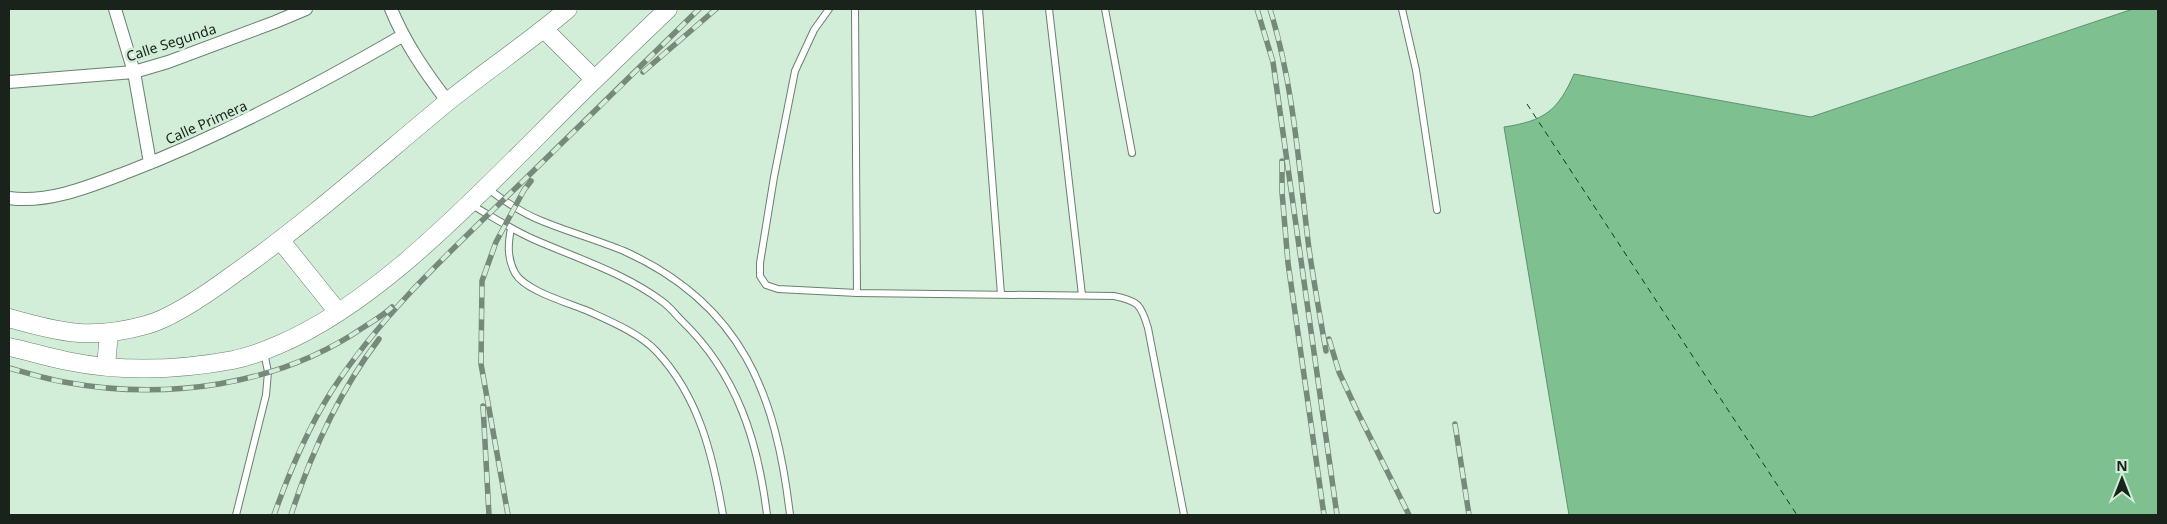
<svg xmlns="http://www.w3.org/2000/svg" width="2167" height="524" viewBox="0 0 2167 524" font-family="'Noto Sans',sans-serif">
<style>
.water{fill:#7ec090;stroke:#60916d}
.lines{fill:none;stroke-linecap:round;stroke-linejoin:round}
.ferry{stroke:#073b1c;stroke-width:1;stroke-dasharray:6 5;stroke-linecap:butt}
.service-casing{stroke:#69816f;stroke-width:8}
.minor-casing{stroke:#69816f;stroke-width:14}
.secondary-casing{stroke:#69816f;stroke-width:19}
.service{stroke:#fff;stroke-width:6}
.minor{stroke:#fff;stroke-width:12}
.secondary{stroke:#fff;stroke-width:18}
.rail-casing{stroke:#76897a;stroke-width:5.5}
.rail{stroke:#d2edd8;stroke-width:4;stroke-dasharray:11;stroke-linecap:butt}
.labels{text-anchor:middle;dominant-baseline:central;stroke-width:5;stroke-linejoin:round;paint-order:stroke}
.street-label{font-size:14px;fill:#19231b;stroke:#d2edd8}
</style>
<rect width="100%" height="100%" fill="#d2edd8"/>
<path class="water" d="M2133 9H2158V515H1569L1504 127C1544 121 1558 111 1574 74L1811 117Z"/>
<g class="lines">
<path class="ferry" d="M1527 104 1797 515"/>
<g class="service-casing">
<path id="service" d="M829 9 814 30 795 71 774 177 760 263V276L766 285 778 289 857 293 1114 296C1138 301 1141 304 1148 328L1184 515
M855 9 857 293
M979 9 1001 294
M1049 9 1082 295
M1105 9 1132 153
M1402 9 1416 70 1437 210
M487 188C504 201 521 213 542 221 569 232 597 240 624 251 742 304 776 394 790 515
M470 204C491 216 511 229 533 239 576 258 625 273 663 302 670 307 676 315 682 321 737 374 758 441 767 515
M511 228C508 244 507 258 515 273 525 291 569 303 588 311 610 321 641 334 657 352 699 397 713 456 723 515
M236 515 266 395 268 372 264 352"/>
</g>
<g class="minor-casing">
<path id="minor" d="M115 9 134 72 150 163
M391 9C405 43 425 72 448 102
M9 82 134 72 168 62 275 22 306 9
M9 198C49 204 93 185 130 171 225 134 314 87 402 36"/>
</g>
<g class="secondary-casing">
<path id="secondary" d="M544 29 594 79
M281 241 338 312
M9 318C61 333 92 340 146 325 173 318 211 291 234 274 308 222 376 161 446 103 486 71 529 42 568 9
M9 347C28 351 47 357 67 361 120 372 179 370 233 360 248 357 264 351 278 345 375 304 466 207 540 134 582 91 625 50 668 9
M106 366 109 333"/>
</g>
<use href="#service" class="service"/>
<use href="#minor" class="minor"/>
<use href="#secondary" class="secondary"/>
<g class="rail-casing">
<path id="rail" d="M1257 9 1273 62 1337 515
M1270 9C1294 86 1299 169 1309 249 1314 283 1320 317 1326 351
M643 72 716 9
M1282 161V192L1288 263 1324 515
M1329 339 1339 372 1357 411 1409 515
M9 368C27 373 46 379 64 382 166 401 278 386 364 327 373 321 384 315 392 307
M483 406 489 515
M1455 424 1469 515
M274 515C289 473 307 430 331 392 382 313 454 248 521 183 581 125 640 67 699 9
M291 515C311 453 339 392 379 339
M508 515 481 364 482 281 496 242 524 190 531 181"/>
</g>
<use href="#rail" class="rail"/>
</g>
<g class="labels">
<g class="street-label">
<text transform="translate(171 42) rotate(-18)">Calle Segunda</text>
<text transform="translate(206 122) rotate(-24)">Calle Primera</text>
</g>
</g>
<rect width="2167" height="524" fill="none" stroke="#19231b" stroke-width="20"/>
<g transform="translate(2122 479)" stroke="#d2edd8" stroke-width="4" paint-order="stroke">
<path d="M0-4L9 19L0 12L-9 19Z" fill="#19231b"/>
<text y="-8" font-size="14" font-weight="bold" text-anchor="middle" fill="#19231b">N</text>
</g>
</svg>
